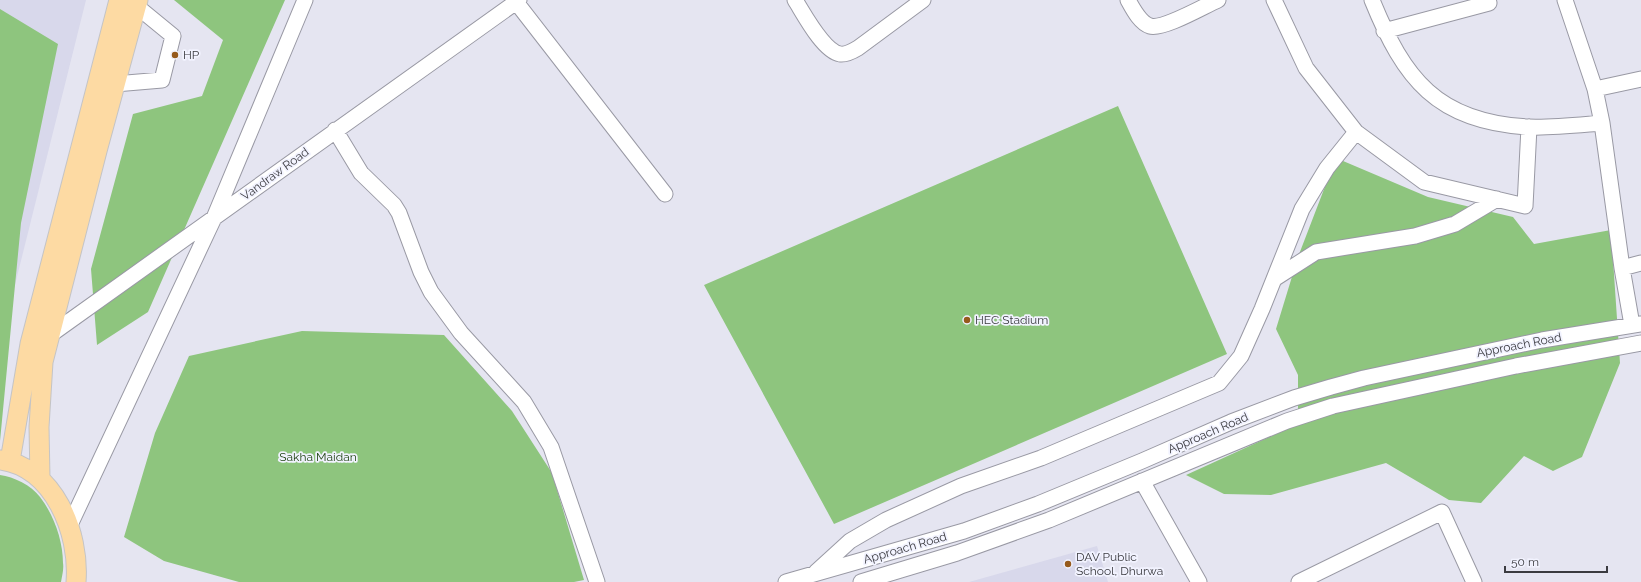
<svg xmlns="http://www.w3.org/2000/svg" width="1641" height="582" viewBox="0 0 1641 582" font-family="Raleway,sans-serif">
<style>
.built{fill:#d8d8eb}
.green{fill:#8ec57e}
.lines{fill:none;stroke-linecap:round;stroke-linejoin:round}
.minor-casing{stroke:#9999a4;stroke-width:17}
.major-casing{stroke:#c4c4c6;stroke-width:21}
.minor{stroke:#fff;stroke-width:15}
.major{stroke:#fddaa3;stroke-width:19}
.poi-dot{fill:#965a1c;stroke:#f2f3ff;stroke-width:1.5}
.labels{text-anchor:middle;dominant-baseline:central;stroke-width:3.5;stroke-linejoin:round;paint-order:stroke}
.poi-label{font-size:12px;fill:#3b3b40;stroke:#f2f3ff;text-anchor:start}
.street-label{font-size:12px;fill:#3b3b40;stroke:#f2f3ff}
.park-label{font-size:12px;fill:#193e0c;stroke:#f2f3ff}
</style>
<rect width="100%" height="100%" fill="#e5e5f1"/>
<path class="built" d="M0 0H86L0 345Z
M1097 546 1108 582H969Z"/>
<path class="green" d="M174 0H285L148 312 97 345 91 269 133 114 202 96 223 40Z
M0 9 58 44 21 223 0 441Z
M1118 106 1227 354 834 524 704 285Z
M1336 158 1428 197 1513 217 1534 244 1611 230 1620 363 1582 457 1553 471 1524 456 1481 503 1449 500 1386 463 1271 495 1224 494 1186 475 1298 424V375L1276 329 1298 257Z
M302 331 444 335 512 411 552 473 584 580 574 582H239L164 561 124 537 155 433 189 356Z
M0 475C14 477 31 485 40 497 54 515 63 541 63 563 64 569 62 576 61 582H0Z"/>
<g class="lines">
<g class="minor-casing">
<path id="minor" d="M795 0C804 14 823 51 840 54 846 55 853 51 858 48L923 0
M1128 0C1133 9 1140 23 1150 26 1163 30 1204 6 1218 0
M1274 0 1306 68 1356 132 1424 182 1525 206 1529 127
M1372 0C1404 79 1437 122 1528 127 1552 128 1578 125 1602 123
M1565 0 1595 89 1602 123 1622 268 1632 325
M516 2 665 194
M1384 31 1489 3
M115 84 162 80 173 36 129 0
M1595 89 1641 79
M335 130 361 173 394 205 399 213 421 272 431 292 461 333 524 402 551 447 597 582
M1622 268 1641 263
M1274 279 1316 252 1415 236 1455 224 1497 199
M45 337 50 335 519 0
M1142 481 1199 582
M69 527 214 218 305 0
M816 572 850 541 886 520 961 486 1041 458 1219 383 1241 356 1262 309 1302 209 1327 168 1356 132
M786 582 964 531 1038 504 1142 461 1231 422 1294 398 1331 387 1364 378 1542 340 1641 324
M861 582 957 553 1049 520 1287 421 1333 406 1516 366 1641 343
M1299 582 1442 512 1474 582"/>
</g>
<g class="major-casing">
<path id="major" d="M0 460C54 467 80 533 76 582
M10 461 30 344 119 0
M40 478 39 427 43 362 97 151 138 0"/>
</g>
<use href="#minor" class="minor"/>
<use href="#major" class="major"/>
</g>
<g class="poi-dot">
<circle cx="175" cy="55" r="4"/>
<circle cx="967" cy="320" r="4"/>
<circle cx="1068" cy="564" r="4"/>
</g>
<g class="labels">
<g class="poi-label">
<text x="183" y="55">HP</text>
<text x="975" y="320">HEC Stadium</text>
<text x="1076" y="557">DAV Public<tspan x="1076" dy="14">School, Dhurwa</tspan></text>
</g>
<g class="street-label">
<text transform="translate(275 174) rotate(-36)">Vandraw Road</text>
<text transform="translate(1519 345) rotate(-11)">Approach Road</text>
<text transform="translate(1208 433) rotate(-23)">Approach Road</text>
<text transform="translate(905 548) rotate(-16)">Approach Road</text>
</g>
<g class="park-label">
<text x="318" y="457">Sakha Maidan</text>
</g>
</g>
<path d="M1505 566v6h102v-6" fill="none" stroke="#3b3b40" stroke-width="2"/>
<text x="1511" y="566" font-size="12" fill="#3b3b40" stroke="#f2f3ff" stroke-width="3" paint-order="stroke">50 m</text>
</svg>
